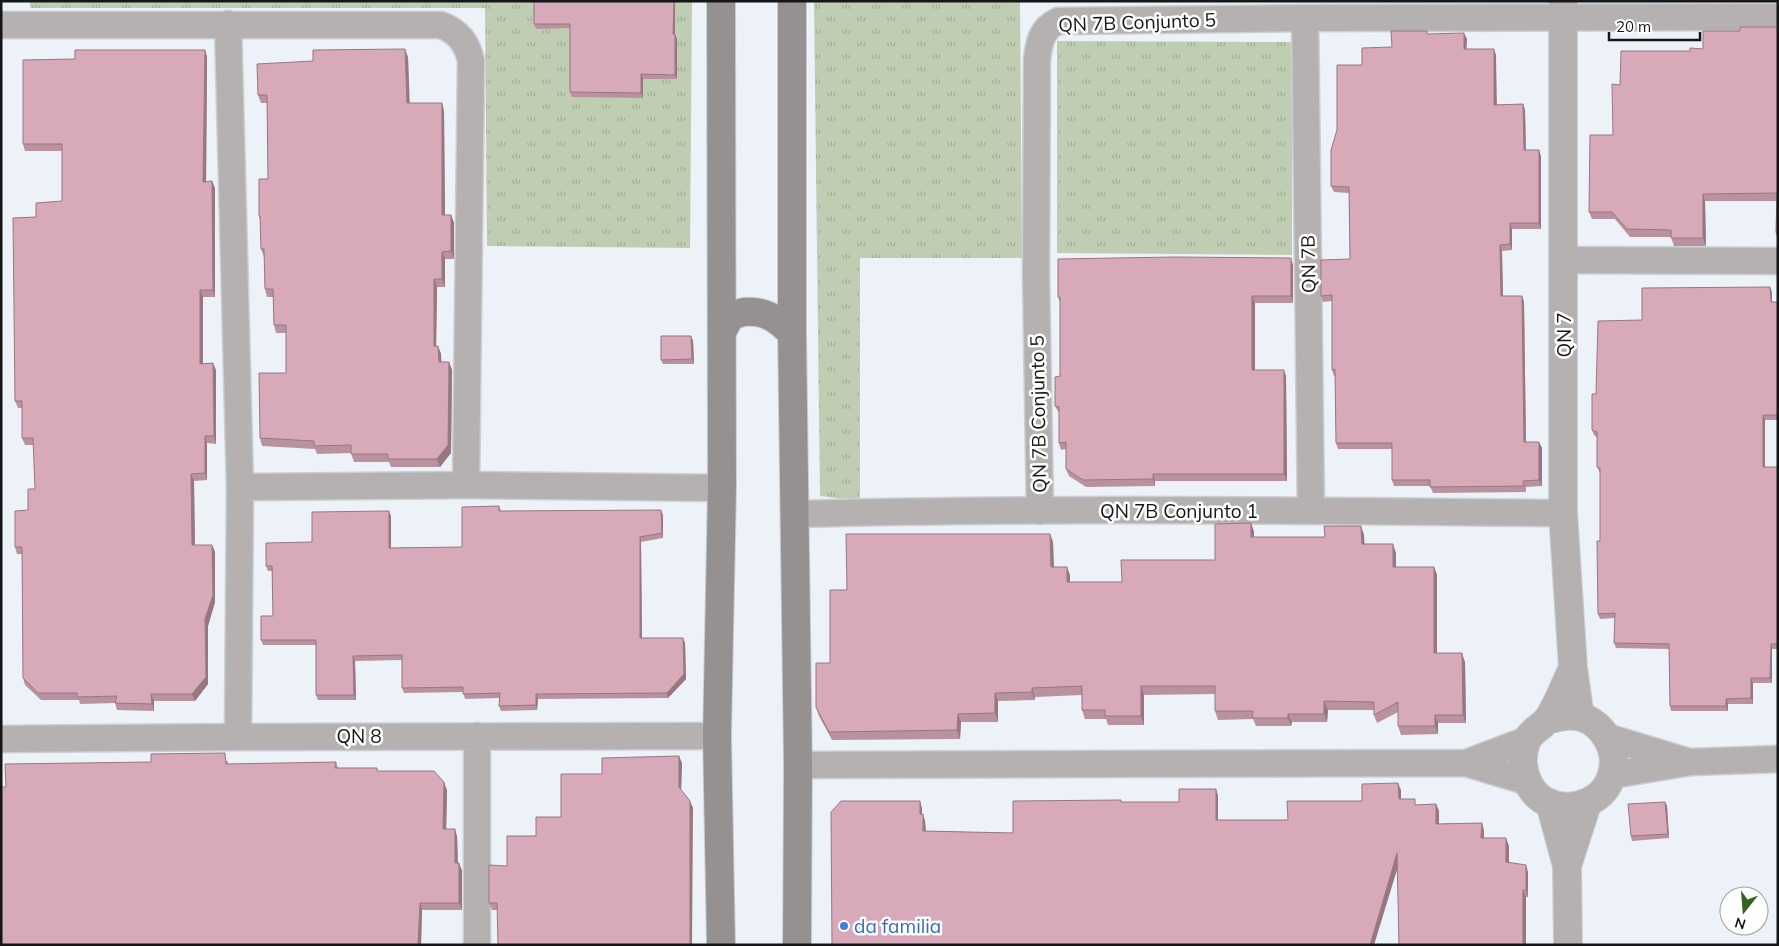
<svg xmlns="http://www.w3.org/2000/svg" width="1779" height="946" viewBox="0 0 1779 946" font-family="Mulish,sans-serif">
<style>
.park{fill:url(#park-tufts)}
.lines{fill:none;stroke-linecap:round;stroke-linejoin:round}
.minor-casing{stroke:#c9cfd3;stroke-width:29}
.tertiary-casing{stroke:#c9cfd3;stroke-width:30}
.secondary-casing{stroke:#c9cfd3;stroke-width:30}
.minor{stroke:#b4b1b0;stroke-width:26}
.tertiary{stroke:#b4b1b0;stroke-width:28}
.secondary{stroke:#969191;stroke-width:28}
.wall{fill:#ba929f}
.shaded-wall{fill:#977782}
.building{fill:#d8aab9;stroke:#977782}
.shop-dot{fill:#3f7fe0;stroke:#fefefe;stroke-width:2}
.labels{text-anchor:middle;dominant-baseline:central;stroke-width:5;stroke-linejoin:round;paint-order:stroke}
.street-label{font-size:19px;fill:#141618;stroke:#fefefe}
.shop-label{font-size:19px;fill:#366cbe;stroke:#fefefe;text-anchor:start}
</style>
<defs>
<pattern id="park-tufts" width="24" height="20" patternUnits="userSpaceOnUse" patternTransform="scale(1.25)"><rect width="24" height="20" fill="#bfceb2"/><path d="M3 7l-1-3M5 7V3M7 7l1-3M15 17l-1-3M17 17v-4M19 17l1-3" fill="none" stroke="#a3b098"/></pattern>
</defs>
<rect width="100%" height="100%" fill="#ecf2f7"/>
<path class="park" d="M30 1H692L690 248 487 246 485 8H30Z
M814 1H1020L1022 258H860V501L820 496Z
M1057 41 1292 42V255L1057 253Z"/>
<g class="lines">
<g class="minor-casing">
<path id="minor" d="M1305 18 1311 511
M228 24 240 487 238 737
M1 25H441C459 32 467 43 471 61L466 485
M1564 260 1778 261
M240 487 466 485 722 488
M1040 511 1036 274 1037 60C1039 43 1041 29 1058 21L1305 18 1778 17
M795 514C1051 507 1307 511 1563 513
M1607 737 1686 761
M1 739 238 737 717 736
M1466 763 1527 740
M798 765 1466 763 1526 781
M1612 775 1691 762 1778 759
M477 945V736"/>
</g>
<g class="tertiary-casing">
<path id="tertiary" d="M1563 1V513L1573 668 1580 717
M1547 720C1558 717 1569 714 1581 717 1604 724 1619 751 1612 774 1605 801 1575 812 1551 804 1526 795 1517 763 1527 740 1532 730 1542 727 1548 719 1558 704 1565 684 1573 668
M1550 803 1567 866 1568 945
M1567 866 1587 804"/>
</g>
<g class="secondary-casing">
<path id="secondary" d="M721 1 722 488 717 736 721 945
M792 1V334L798 765 797 945
M722 332C724 328 727 322 730 318 733 315 739 313 744 312 765 310 778 319 792 334"/>
</g>
<use href="#minor" class="minor"/>
<use href="#tertiary" class="tertiary"/>
<use href="#secondary" class="secondary"/>
</g>
<path class="wall" d="M534 1H675V34L677 39V79H643V98L572 97 570 92V28L536 29 534 24Z
M1778 27V239L1776 232 1777 201H1705L1706 246H1674L1671 237H1630L1615 219H1592L1589 212 1613 135 1620 85 1690 51 1703 49 1740 31Z
M1428 34 1467 39 1466 49 1496 55V105L1523 104 1525 110 1526 150 1541 156V229H1512V250L1502 251 1503 296H1522L1524 302 1526 442H1539L1542 448V486L1526 487V492L1433 493 1430 486H1394L1392 480V449H1338L1336 443 1335 376H1334L1332 370V301L1323 302 1321 296 1350 259 1349 193 1334 192 1331 186 1362 65 1392 47Z
M205 50 207 57 206 182 215 188V297H203V364L216 370V444L207 443V480L194 481 195 545H212L215 552V602L208 626V684L195 701H154V711L117 710 115 703 80 704 79 700H41L25 685 23 678 22 554H17L15 547 35 489 34 445H25L22 438V408H18L15 401 36 217 62 201V151H25L23 144 75 59Z
M408 57 409 103H442L444 111 445 215H451L454 223V259H445V287H437L436 346H438L441 354V362H449L452 370 451 453 440 467H391L389 462H354L351 453 317 454 315 449 262 446 260 438 286 373V333H276L274 325 273 297H267L265 289 264 257 261 249 260 220 259 216 268 179 267 103H261L258 95Z
M1293 265V303H1255V370L1286 376 1287 481H1155V486L1086 487 1069 476 1066 469V449L1061 450 1059 443V413L1055 406 1060 376V302L1058 297Z
M1770 287 1772 292V302H1778V420H1765V467H1778V649H1772V683H1753V704H1728V711H1671L1670 706 1669 649 1616 648 1614 643 1615 618 1600 619 1598 614 1600 541V473L1597 467V437L1594 435 1592 430 1596 394 1642 320Z
M691 336 693 341 694 364H663L661 360Z
M499 506 501 511 663 515V538L641 542 642 638H683L685 643 686 679 668 698 538 699 537 710 501 711 499 706V698L465 699 463 692 404 693 402 688V660L355 661 356 700H318L316 695V645H263L261 640 273 616 272 571H268L266 566 312 542 391 516V548L462 547Z
M1251 523 1254 532V537H1325L1361 526 1364 535V544L1396 553V567H1434L1437 575V653L1465 662 1466 723H1438V734L1401 735 1398 726V712L1377 723 1374 715V710H1328L1327 722H1292L1291 726H1256L1253 719 1218 720 1215 711V694L1144 695V725H1108L1106 719H1085L1082 710V695L1035 697V700L998 701V722H961L960 739 832 740 819 716 816 707 830 663 847 590 1050 534 1053 542 1054 567 1070 575V582H1122L1215 560Z
M228 761V764L336 762 338 768 378 771 447 790 446 829 457 836 458 863H459L462 871V910H422L421 945H1L6 787Z
M682 763 681 790 693 808 497 910H492L489 903 507 866 536 836 561 817 602 774Z
M1216 789 1218 796V820H1288L1401 790V799L1417 805 1436 804 1439 811V824L1482 823 1484 831V838L1509 846V862L1528 872V897H1526V945H1399L1398 868 832 945 922 808V814L925 821 926 831 1013 833 1122 802H1179Z
M1665 802 1667 806 1669 838 1632 841 1631 836Z"/>
<path class="shaded-wall" d="M674 1H675V39L673 34Z
M1464 33 1467 39 1466 55 1464 49Z
M675 34 677 39V79L675 75Z
M405 49 408 57 410 110 407 103Z
M1494 49 1496 55 1497 111 1494 105Z
M205 50 207 57 206 189 203 182Z
M641 74 643 79V98L641 93Z
M442 103 444 111 445 223 442 215Z
M1523 104 1525 110 1526 156 1524 150Z
M1539 150 1541 156V229L1539 223Z
M212 181 215 188V297L213 290Z
M1703 194 1705 201 1706 246 1703 238Z
M451 215 454 223V259L451 251Z
M1510 223 1512 229V250L1510 244Z
M1500 245 1502 251 1503 302 1501 296Z
M442 252 445 259V287L442 279Z
M1291 258 1293 265V303L1291 296Z
M434 279 437 287 436 354 434 346Z
M1770 287 1772 292V307L1771 302Z
M200 290 203 297V371L200 364Z
M1252 296 1255 303V376L1252 370Z
M1522 296 1524 302 1526 448 1524 442Z
M691 336 693 341 694 364 692 359Z
M438 346 441 354 442 370 439 362Z
M449 362 452 370 451 453 440 467 437 459Z
M213 363 216 370V444L214 436Z
M1284 370 1286 376 1287 481 1284 474Z
M1763 415 1765 420V473L1763 467Z
M205 436 207 443V480L205 473Z
M1539 442 1542 448V486L1539 480Z
M191 474 194 481 195 552 192 545Z
M1153 474 1155 481V486L1153 479Z
M661 510 663 515V538L662 533Z
M389 511 391 516V553L389 548Z
M1251 523 1254 532V546L1251 537Z
M1361 526 1364 535 1365 552 1362 544Z
M1050 534 1053 542 1054 576 1051 567Z
M640 537 641 542 642 643 640 638Z
M1393 544 1396 553V575L1393 567Z
M212 545 215 552V602L208 626V684L195 701 192 694 205 619Z
M1067 567 1070 575V590L1067 582Z
M1434 567 1437 575V662L1434 653Z
M683 638 685 643 686 679 668 698 667 693Z
M1771 644 1772 649V683L1770 678Z
M1462 653 1465 662 1466 723 1463 715Z
M353 656 355 661 356 700 354 695Z
M1751 678 1753 683V704L1751 698Z
M1141 686 1144 695V725L1141 716Z
M1032 688 1035 697V700L1032 692Z
M995 693 998 701V722L995 713Z
M151 694 154 701V711L152 704Z
M536 694 538 699 537 710 536 705Z
M1726 699 1728 704V711L1726 706Z
M1324 701 1328 710 1327 722 1324 714Z
M958 714 961 722 960 739 957 730Z
M1288 714 1292 722 1291 726 1288 718Z
M1435 715 1438 723V734L1435 726Z
M679 756 682 763 681 794 679 787Z
M444 782 447 790 446 836 443 829Z
M1398 783 1401 790V806L1399 799Z
M1216 789 1218 796V827L1216 820Z
M690 801 693 808 692 945H690Z
M920 801 922 808V821L920 814Z
M1665 802 1667 806 1669 838 1668 834Z
M1436 804 1439 811V831L1436 824Z
M923 814 925 821 926 838 923 831Z
M1482 823 1484 831V846L1481 838Z
M455 829 457 836 458 871 455 863Z
M1506 838 1509 846V869L1506 862Z
M1397 853 1400 860 1374 945H1370Z
M459 863 462 871V910L459 903Z
M1526 865 1528 872V897L1526 890Z
M1523 890 1526 897V945H1523Z
M420 903 422 910 421 945H418Z"/>
<path class="building" d="M534 1H674L673 34H675V75L641 74V93L570 92V24H534Z
M1740 27H1778V237L1776 232 1777 193 1703 194V238H1671V230L1627 229 1612 212H1589L1590 135H1613L1612 84 1620 85 1621 51H1690V48L1703 49V31H1740Z
M1391 31H1427V34L1464 33V49H1494V105L1523 104 1524 150H1539V223H1510V244L1500 245 1501 296H1522L1524 442H1539V480L1523 481 1524 486 1430 487V480H1392V443H1336L1335 369 1332 370V295L1321 296V260L1350 259 1349 187 1331 186V150L1337 130V65H1362V48L1392 47Z
M405 49 407 103H442V215H451V251L442 252V279H434V346H438L439 362H449L448 445 437 459H388V454H351V445L314 446V441L260 438 259 373H286V325H274L273 289H265L264 249H261L260 216H259V179H268L267 95H258L257 64 313 61V50Z
M75 50H205L203 182 212 181 213 290H200V364L213 363 214 436H205V473L191 474 192 545H212L213 595 205 619 206 677 192 694H151L152 704 115 703 117 696 77 697V693H38L23 678 22 547H15V511L28 510V489H35L33 438H22V401H15L13 218 36 217V203L62 201V144H23V60L75 59Z
M1174 257 1291 258V296H1252V370H1284V474H1153V479L1083 480 1066 469V442L1059 443V407L1055 406V377L1060 376V297H1058V259Z
M1770 287 1771 302H1778V415H1763V467H1778V644H1771L1770 678H1751V698L1726 699V706H1670L1669 644 1614 643 1615 613 1598 614 1597 541H1600V468L1597 467V432L1592 430V394H1596L1598 321 1642 320V288Z
M661 336H691L692 359 661 360Z
M499 506V511L661 510 662 533 640 537V638H683L684 674 667 693 536 694V705L499 706 500 693 463 694V687L402 688V655L353 656 354 695H316V640H261V616H273L272 566H266V543L312 542V512L389 511V548L462 547V507Z
M1251 523V537H1325L1324 526H1361L1362 544H1393V567H1434V653H1462L1463 715H1435V726H1398V702L1374 715V702L1324 701V714H1288V718H1252L1253 711H1215V686H1141V716H1105V710H1082V686L1032 688V692L995 693V713L958 714 957 730 829 732 816 707V663H830V590H847L846 534H1050L1051 567H1067V582H1122L1121 560H1215V524Z
M225 753 226 764 336 762 335 768H377V771H434L444 782 443 829H455V863H459V903H420L418 945H1V787H6L5 764 151 762V754Z
M679 756V787L690 801V945H498L497 903H489V865L507 866V836H536V817H561V774H602V758Z
M1398 783 1399 799H1415V805L1436 804V824L1482 823 1481 838H1506V862L1526 865V890H1523V945H1399L1397 853 1370 945H832L831 812 841 801H920V814H923V831L1013 833V801L1121 800V802H1179V789H1216V820H1288L1287 801H1362V784Z
M1665 802 1668 834 1631 836 1628 804Z"/>
<circle class="shop-dot" cx="844" cy="926" r="5"/>
<g class="labels">
<g class="street-label">
<text transform="translate(1137 22) rotate(-2)">QN 7B Conjunto 5</text>
<text transform="translate(1308 264) rotate(-91)">QN 7B</text>
<text transform="translate(1564 335) rotate(-90)">QN 7</text>
<text transform="translate(1038 414) rotate(-91)">QN 7B Conjunto 5</text>
<text x="1179" y="511">QN 7B Conjunto 1</text>
<text x="359" y="736">QN 8</text>
</g>
<g class="shop-label">
<text x="854" y="926">da familia</text>
</g>
</g>
<rect width="1779" height="946" fill="none" stroke="#141618" stroke-width="5"/>
<g transform="translate(1744 911) rotate(197)"><circle r="24" fill="#fefefe" stroke="#a0a1a2"/>
<path d="M0-4L9 19L0 12L-9 19Z" fill="#366322"/>
<text y="-8" font-size="14" font-weight="bold" text-anchor="middle" fill="#141618">N</text>
</g>
<path d="M1609 32v8h91v-8" fill="none" stroke="#141618" stroke-width="2.5"/>
<text x="1616" y="32" font-size="15" fill="#141618" stroke="#fefefe" stroke-width="4" paint-order="stroke">20 m</text>
</svg>
